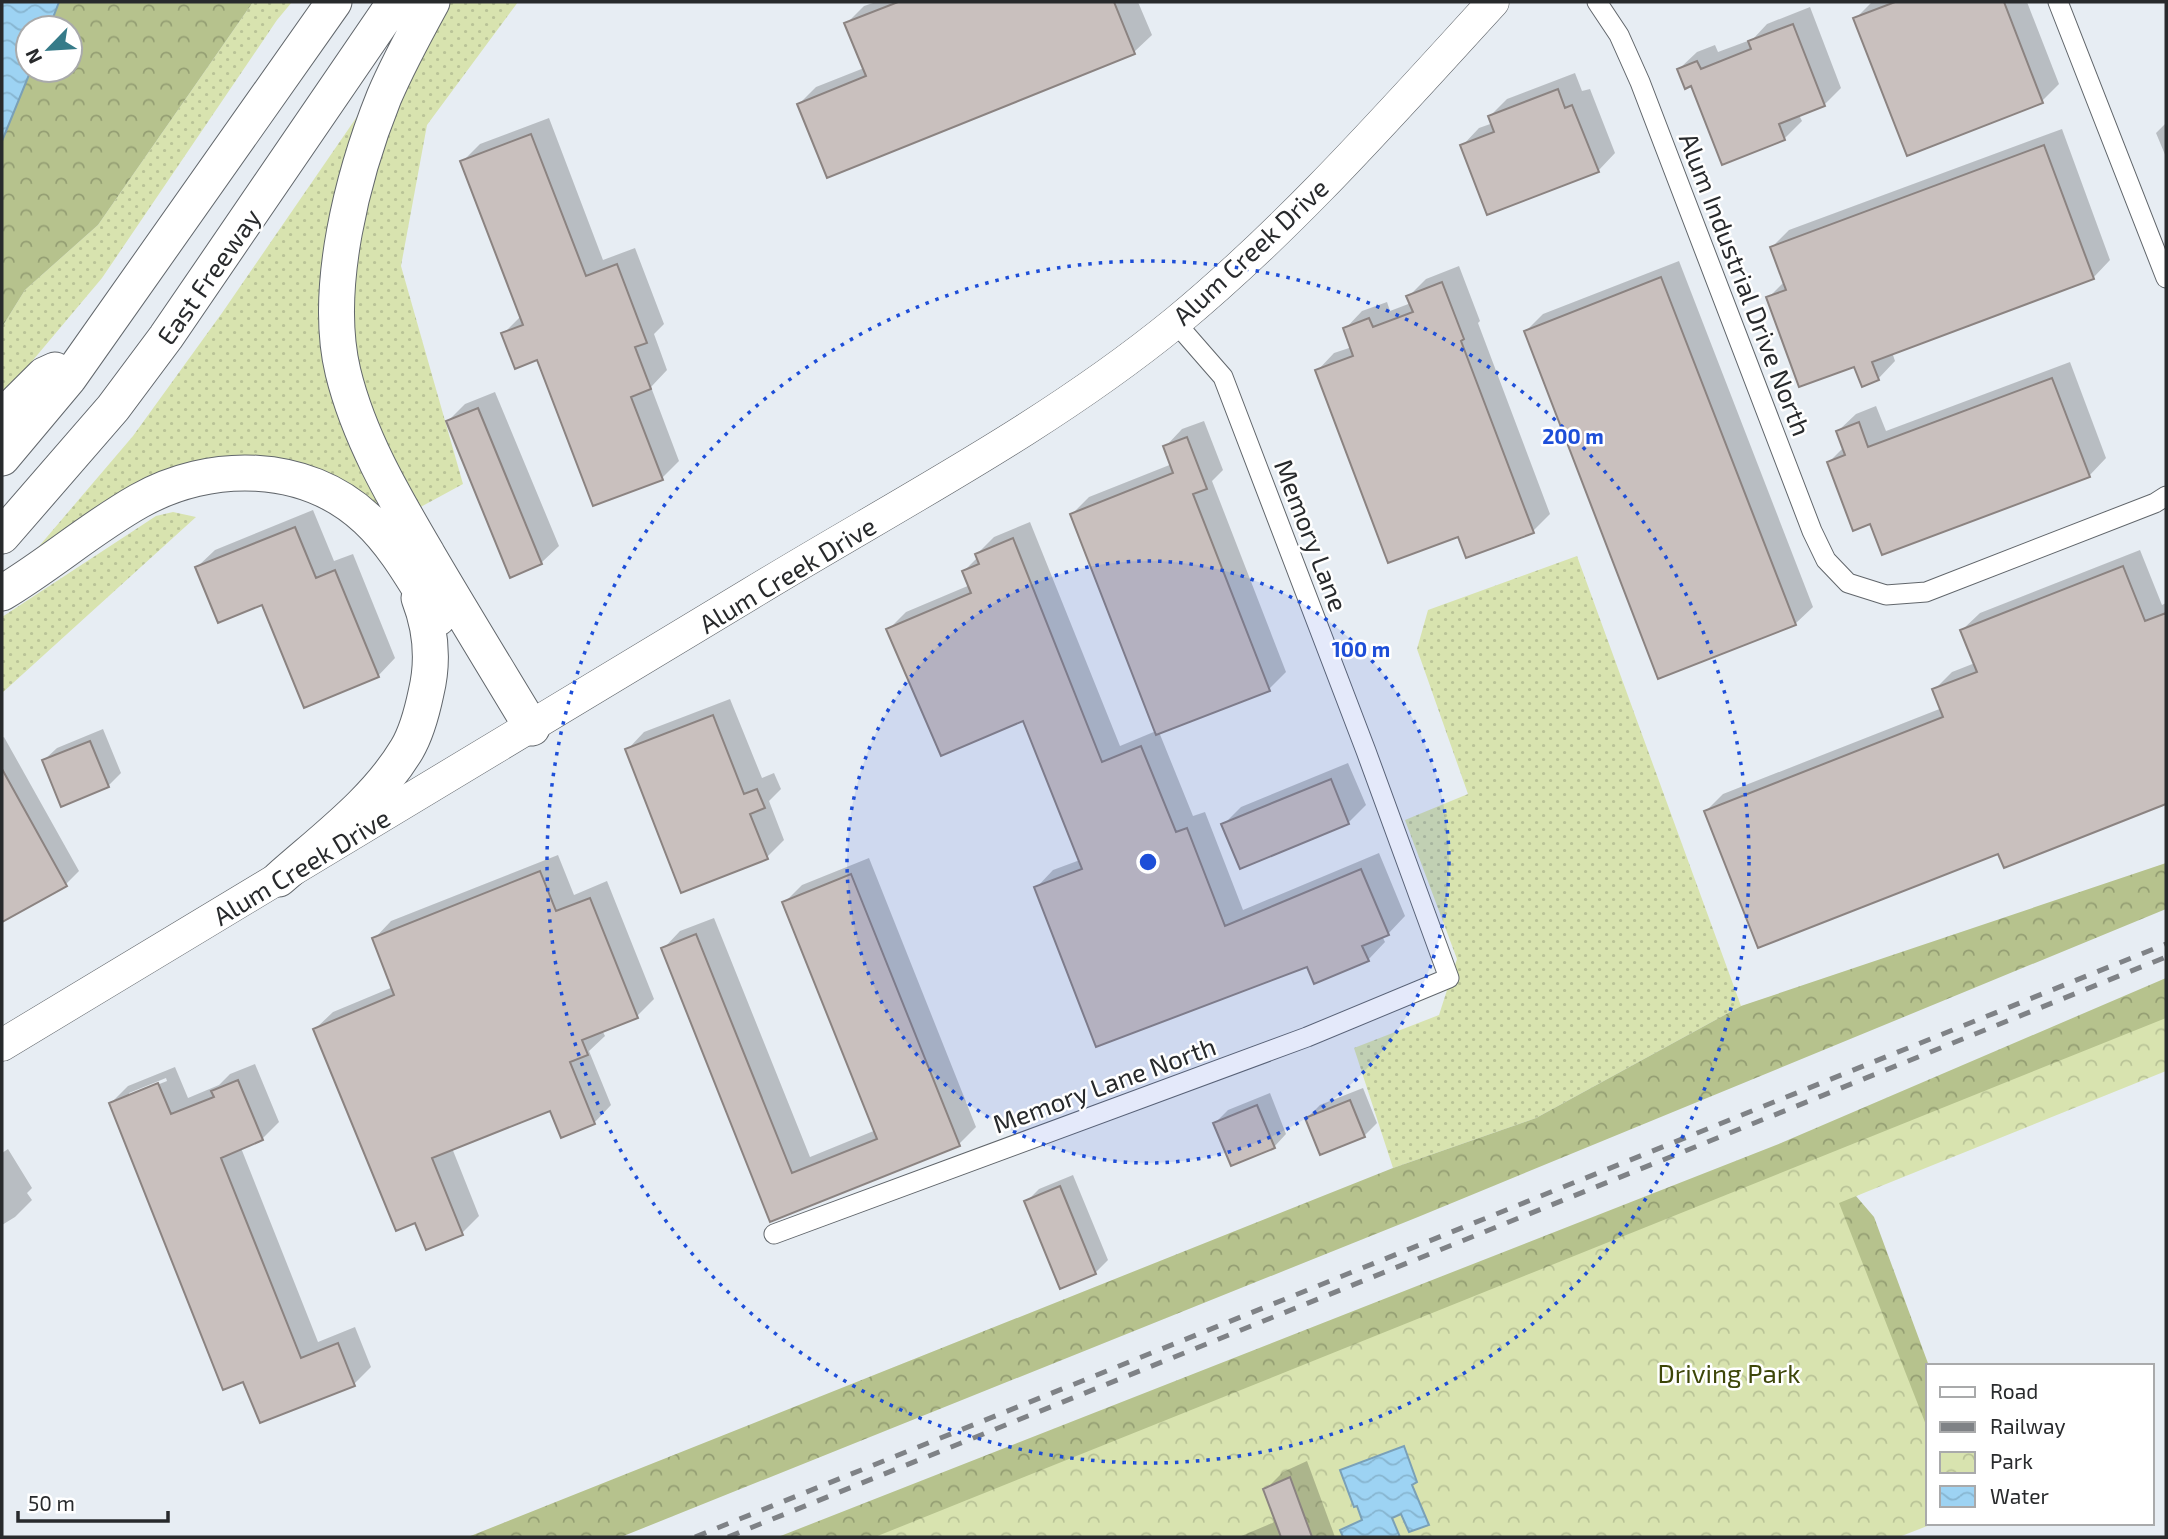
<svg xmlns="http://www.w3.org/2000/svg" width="2168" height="1539" viewBox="0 0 2168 1539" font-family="'Exo 2',sans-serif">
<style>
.grass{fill:url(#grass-dots)}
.forest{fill:url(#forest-crowns)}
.park{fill:url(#park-crowns)}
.water{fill:url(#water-waves);stroke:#7aa0b7;stroke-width:2}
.shadow{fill:#0003;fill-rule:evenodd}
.building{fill:#c9c0be;stroke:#8b8381;stroke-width:2}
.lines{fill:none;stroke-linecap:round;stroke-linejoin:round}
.minor-casing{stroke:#61666b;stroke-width:21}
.primary-casing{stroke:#61666b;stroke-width:33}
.motorway-casing{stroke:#61666b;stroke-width:37}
.minor{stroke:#fff;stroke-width:19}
.primary{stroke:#fff;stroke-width:32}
.motorway{stroke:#fff;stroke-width:35}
.rail{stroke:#7f8286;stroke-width:5;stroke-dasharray:12 12;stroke-linecap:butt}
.ring{fill:none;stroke:#1d4ed8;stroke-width:3.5;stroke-dasharray:3.5 7}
.labels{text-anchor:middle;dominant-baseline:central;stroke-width:5;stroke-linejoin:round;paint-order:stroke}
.street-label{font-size:26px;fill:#282a2c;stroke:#fff}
.park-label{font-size:26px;fill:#3d4608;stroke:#fff}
.centre{fill:#1d4ed8;stroke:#fff;stroke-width:3.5}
.ring-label{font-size:21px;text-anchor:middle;font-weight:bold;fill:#1d4ed8;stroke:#fff;stroke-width:5;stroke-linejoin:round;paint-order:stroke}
</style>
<defs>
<pattern id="grass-dots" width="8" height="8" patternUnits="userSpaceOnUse" patternTransform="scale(1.75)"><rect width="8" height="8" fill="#d8e3af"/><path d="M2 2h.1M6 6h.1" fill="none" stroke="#b9c397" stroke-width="1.8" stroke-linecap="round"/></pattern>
<pattern id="forest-crowns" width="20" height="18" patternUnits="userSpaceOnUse" patternTransform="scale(1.75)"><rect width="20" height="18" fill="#b6c28d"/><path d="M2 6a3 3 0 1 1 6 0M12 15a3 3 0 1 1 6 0" fill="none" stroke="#949e73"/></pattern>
<pattern id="park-crowns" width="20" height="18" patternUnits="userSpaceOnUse" patternTransform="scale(1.75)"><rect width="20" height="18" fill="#d8e3af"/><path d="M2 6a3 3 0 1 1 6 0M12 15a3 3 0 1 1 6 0" fill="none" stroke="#b9c397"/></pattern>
<pattern id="water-waves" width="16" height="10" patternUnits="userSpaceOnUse" patternTransform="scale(1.75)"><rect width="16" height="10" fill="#9dd3f3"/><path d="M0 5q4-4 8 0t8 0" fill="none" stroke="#87b5d0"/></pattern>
</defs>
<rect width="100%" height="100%" fill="#e7edf3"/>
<path class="grass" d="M253 2H292L277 20 102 278 2 397V327L25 290 98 225Z
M451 2H518L427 125 401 266 463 484 415 510 361 402 351 329 361 215 399 96Z
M365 105 327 291 393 522 256 461 35 551 133 436 222 313Z
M173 512 196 517 2 693V617L156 516Z
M1577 556 1741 1006 1536 1118 1393 1168 1354 1048 1439 1015 1457 959 1405 820 1468 794 1417 649 1428 610Z"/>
<path class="forest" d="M59 2H253L98 225 25 290 2 327V141L31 70H70V28H49Z
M2166 863V909L1418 1217 621 1537H468L1393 1168 1536 1118 1741 1006Z
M2166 978V1032L1856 1196 1874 1217 1929 1366 1928 1495 876 1537H778L1781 1143Z"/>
<path class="park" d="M2166 1018V1071L1839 1203 1928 1430V1523H1935L1899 1537H875Z"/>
<path class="water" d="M2 2H59L49 28H28V70H31L2 141Z
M1404 1446 1417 1482 1412 1485 1429 1525 1409 1532 1401 1514 1392 1518 1400 1537H1343L1340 1530 1362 1520 1357 1506 1354 1507 1340 1470Z"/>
<path class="shadow" d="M876 2H1138L1152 35 1134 52 799 104 816 87 864 68 846 24 864 6Z
M1872 2H2027L2059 84 2042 101 1855 19Z
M1810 7 1841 88 1824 105 1799 115 1802 121 1784 139 1692 84 1679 69 1697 52 1715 45 1718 52 1753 39 1767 24Z
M1575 73 1582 91 1590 89 1615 153 1598 171 1462 146 1479 128 1493 123 1490 116 1507 99Z
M549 118 603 260 635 248 664 324 654 334 667 370 651 387 679 461 662 478 538 358 503 334 521 316 462 162 480 144Z
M2166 123V157L2156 133Z
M2062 129 2110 260 2093 278 1892 352 1895 361 1878 379 1855 365 1768 298 1785 281 1772 247 1789 230Z
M1679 261 1813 607 1795 624 1526 331 1543 314Z
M1459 266 1480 321 1478 323 1550 514 1533 531 1459 534 1317 371 1334 353 1352 347 1345 329 1362 311 1387 302 1390 311 1411 303 1409 296 1426 279Z
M2070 362 2106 458 2089 476 1871 522 1829 462 1844 447 1838 431 1856 414 1876 406 1886 431Z
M495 392 559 546 541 563 448 421 465 404Z
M1204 421 1223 470 1212 481 1286 672 1269 689 1159 732 1193 816 1205 812 1243 910 1379 853 1405 916 1388 934 1382 936 1385 942 1368 960 1308 965 1266 983 1264 980 1036 888 1053 870 1080 860 1024 719 888 630 906 612 970 585 964 571 978 557 977 554 994 537 1030 522 1120 746 1156 731 1072 514 1089 497 1172 464 1165 447 1182 429Z
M313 510 334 561 353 554 395 658 378 676 263 602 197 567 215 550Z
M2140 550 2162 605 2166 603V802L2005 866 1999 852 1706 811 1723 794 1942 708 1934 690 1952 672 1975 663 1962 630 1980 613Z
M730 699 762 778 774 773 781 789 769 801 784 840 767 857 627 750 644 732Z
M103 729 121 773 108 786 44 760 57 748Z
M4 737 79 871 66 884 2 920V738Z
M1348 763 1366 805 1348 823 1241 867 1223 825 1241 807Z
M558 855 574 895 607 881 654 999 637 1016 602 1030 605 1036 589 1051 611 1105 594 1123 551 1109 452 1148 479 1216 462 1233 416 1221 315 1029 333 1012 393 987 374 939 391 921Z
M869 858 976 1127 959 1144 771 1219 663 949 680 931 714 918 810 1157 876 1130 785 902 802 885Z
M255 1064 279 1122 262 1139 241 1148 318 1342 355 1327 371 1367 354 1384 244 1380 111 1103 128 1086 175 1067 188 1098 219 1085 230 1074ZM166 1078 167 1081 129 1096V1093Z
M1363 1088 1377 1123 1364 1136 1307 1118 1320 1105Z
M1270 1093 1286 1134 1274 1147 1215 1123 1228 1110Z
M8 1149 32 1188 27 1193 32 1200 15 1217 2 1225V1153Z
M1073 1175 1108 1260 1095 1273 1026 1202 1039 1189Z
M1307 1461 1335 1537H1239L1277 1521 1265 1490 1283 1472Z"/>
<path class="building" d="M898 2H1114L1135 54 827 178 797 104 866 76 844 23Z
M1895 2H2004L2043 103 1907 156 1853 18Z
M1793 24 1825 106 1779 124 1785 140 1722 165 1691 86 1685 89 1677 69 1697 61 1701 69 1751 49 1748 41Z
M1558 89 1565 108 1572 105 1599 172 1487 215 1460 145 1494 132 1488 116Z
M531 134 586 276 617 264 647 343 635 347 651 389 631 397 663 480 593 506 537 360 515 369 501 333 523 325 460 161Z
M2044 145 2094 279 1872 362 1879 380 1862 387 1854 367 1799 387 1766 297 1786 290 1770 247Z
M1661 277 1796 625 1658 679 1524 331Z
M1442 282 1464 339 1461 341 1534 533 1466 558 1458 537 1388 563 1315 370 1353 356 1343 328 1369 318 1373 327 1413 312 1406 296Z
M2052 378 2090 477 1882 555 1870 524 1853 531 1827 462 1845 455 1836 431 1859 422 1868 447Z
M478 408 542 564 510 578 446 421Z
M1187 437 1207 489 1193 494 1270 691 1156 735 1070 514 1173 473 1163 446Z
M295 527 316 578 335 570 379 677 304 708 262 605 218 623 195 567Z
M1013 538 1102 762 1141 746 1176 832 1187 828 1225 926 1361 869 1389 935 1362 946 1369 961 1314 984 1307 967 1096 1047 1034 887 1082 869 1023 721 941 756 886 629 971 593 962 571 979 564 975 554Z
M2123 566 2145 621 2166 613V804L2004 868 1998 854 1758 948 1704 811 1943 717 1932 689 1977 672 1960 630Z
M713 715 744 794 757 789 765 808 750 814 768 859 681 893 625 749Z
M90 741 109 787 61 807 42 760Z
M2 769 67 886 2 922Z
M1331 779 1349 824 1240 869 1221 824Z
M540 871 556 911 590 898 638 1018 582 1040 588 1055 570 1062 595 1124 561 1138 550 1111 432 1158 463 1235 426 1250 415 1223 396 1231 313 1029 394 995 372 938Z
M851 874 960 1146 770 1222 661 948 696 934 792 1173 877 1139 782 902Z
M238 1080 263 1140 221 1158 301 1358 338 1343 355 1386 260 1423 243 1382 223 1390 109 1103 158 1083 171 1114 214 1097 211 1091Z
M1350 1100 1365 1137 1320 1155 1305 1118Z
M1257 1105 1275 1148 1231 1166 1213 1123Z
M1060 1186 1096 1274 1060 1289 1024 1201Z
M1290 1477 1312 1537H1281L1263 1489Z"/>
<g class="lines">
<g class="minor-casing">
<path id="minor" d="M1597 2 1619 35 1640 82 1812 531 1826 560 1848 583 1886 595 1926 592 2155 503 2166 496
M2058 2 2166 278
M774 1234 1307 1037 1449 978 1366 751 1223 377 1175 322"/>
</g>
<g class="primary-casing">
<path id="primary" d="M2 1045C252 895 502 746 750 594 894 506 1045 429 1176 322 1292 226 1392 112 1493 2"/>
</g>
<g class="motorway-casing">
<path id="motorway" d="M432 2C415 33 398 64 384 97 353 174 323 289 343 372 359 438 394 497 428 555 462 613 497 670 532 728
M2 417 44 375 55 370
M2 458 69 378 334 2
M2 536 113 408 166 337 395 2
M2 593C49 565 91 528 139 501 210 461 305 461 367 519 397 547 416 584 438 618
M279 879C324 839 376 801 407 749 417 732 422 712 426 693 434 660 431 629 419 598"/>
</g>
<use href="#minor" class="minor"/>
<use href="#primary" class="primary"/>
<use href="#motorway" class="motorway"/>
<path class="rail" d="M695 1537 2166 944
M728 1537 2166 957"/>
</g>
<circle cx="1148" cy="862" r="301" fill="#1d4ed8" fill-opacity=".12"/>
<g class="ring">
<circle cx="1148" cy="862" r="301"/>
<circle cx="1148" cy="862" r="601"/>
</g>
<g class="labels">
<g class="street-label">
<text transform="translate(1250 251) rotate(-43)">Alum Creek Drive</text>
<text transform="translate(208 276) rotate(-55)">East Freeway</text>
<text transform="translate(1746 284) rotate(69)">Alum Industrial Drive North</text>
<text transform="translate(1312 535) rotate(69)">Memory Lane</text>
<text transform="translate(787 574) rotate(-31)">Alum Creek Drive</text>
<text transform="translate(301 866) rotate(-31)">Alum Creek Drive</text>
<text transform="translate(1104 1084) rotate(-20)">Memory Lane North</text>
</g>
<g class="park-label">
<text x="1729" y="1372">Driving Park</text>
</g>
</g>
<circle cx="1148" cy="862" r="10" class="centre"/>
<g class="ring-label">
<text x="1573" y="444">200 m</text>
<text x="1361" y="657">100 m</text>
</g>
<rect width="2168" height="1539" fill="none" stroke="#282a2c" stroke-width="7"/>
<rect x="1926" y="1364" width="228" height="161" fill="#ffffff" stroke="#a9aaab" stroke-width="2"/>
<rect x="1940" y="1387" width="35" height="10" fill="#ffffff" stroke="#a9aaab" stroke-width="2"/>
<text x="1990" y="1399" font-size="21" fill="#282a2c">Road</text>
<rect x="1940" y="1422" width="35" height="10" fill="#7f8286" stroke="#a9aaab" stroke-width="2"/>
<text x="1990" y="1434" font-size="21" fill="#282a2c">Railway</text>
<rect x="1940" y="1452" width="35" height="21" fill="url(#park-crowns)" stroke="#a9aaab" stroke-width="2"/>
<text x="1990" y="1469" font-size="21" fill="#282a2c">Park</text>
<rect x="1940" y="1486" width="35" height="21" fill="url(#water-waves)" stroke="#a9aaab" stroke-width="2"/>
<text x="1990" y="1504" font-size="21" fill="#282a2c">Water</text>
<g transform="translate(49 49) rotate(245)"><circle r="33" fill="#ffffff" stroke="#a9aaab" stroke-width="2"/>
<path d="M0-5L12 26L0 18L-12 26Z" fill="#367b89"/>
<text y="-10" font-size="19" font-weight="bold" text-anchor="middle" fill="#282a2c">N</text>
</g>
<path d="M18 1511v10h150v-10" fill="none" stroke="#282a2c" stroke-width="3.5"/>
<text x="28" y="1511" font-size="21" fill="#282a2c" stroke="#ffffff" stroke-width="5" paint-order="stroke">50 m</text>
</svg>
